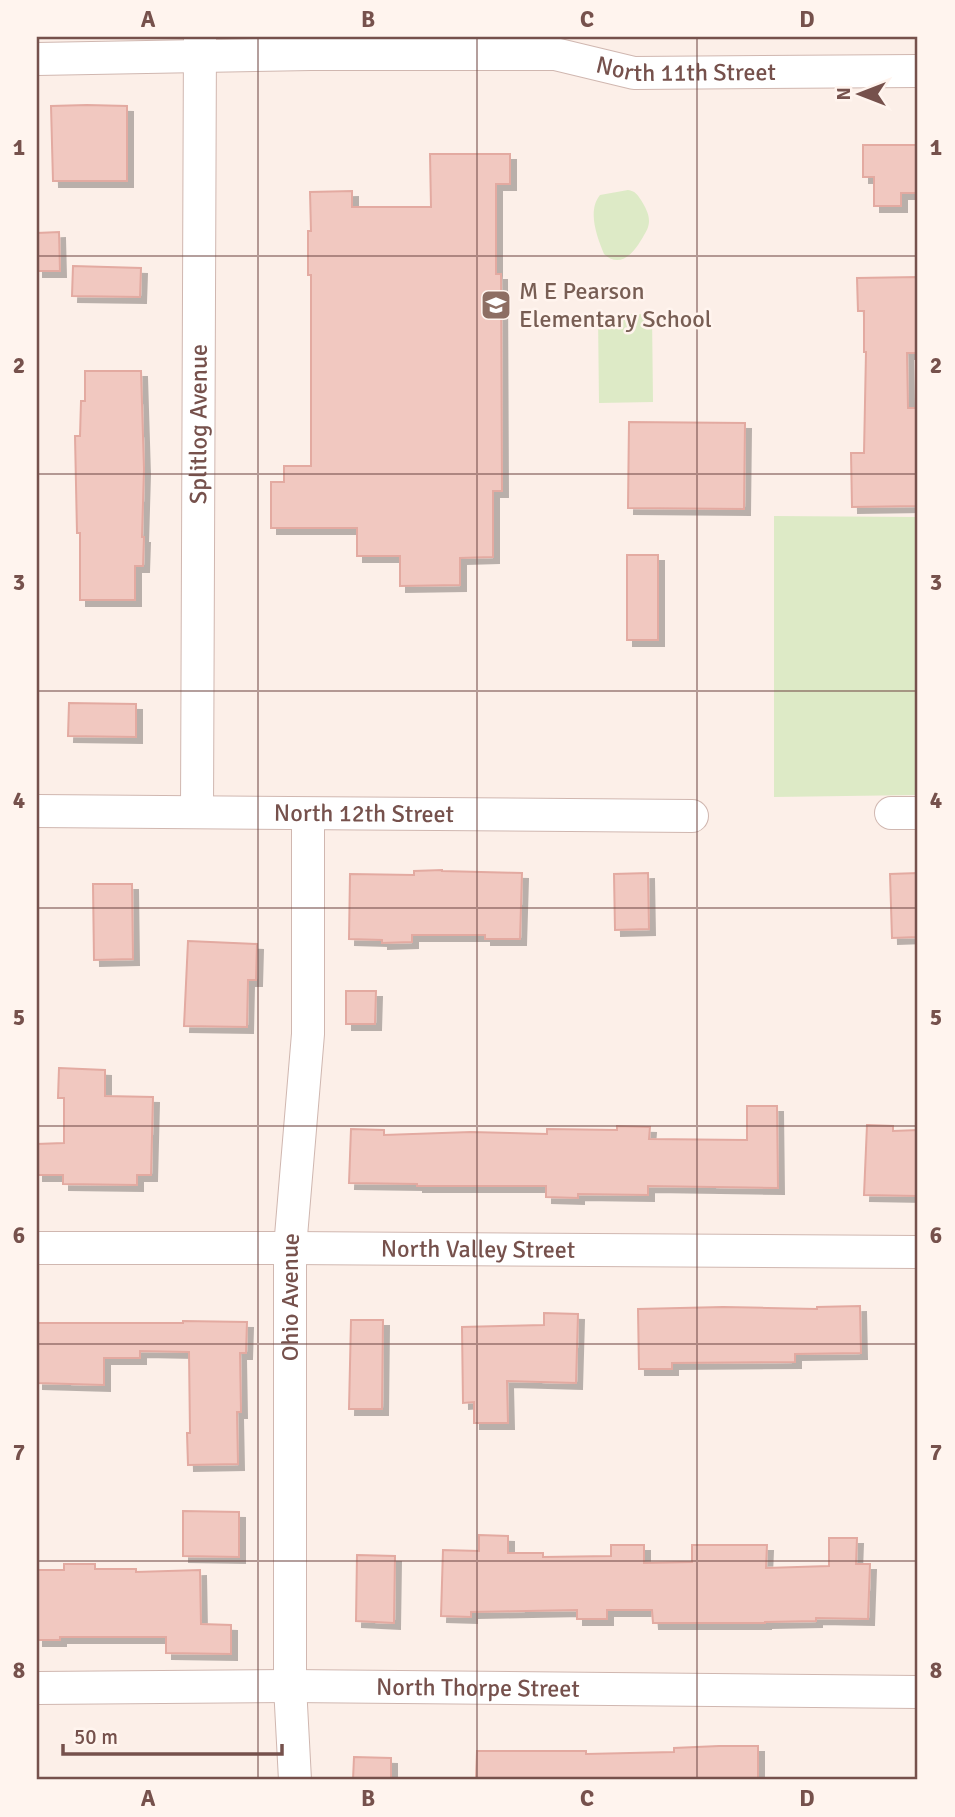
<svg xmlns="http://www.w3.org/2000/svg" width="955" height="1817" viewBox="0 0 955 1817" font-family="Signika,sans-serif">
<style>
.green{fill:#ddeac6}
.building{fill:#f1c8c0;stroke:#e3aaa1;stroke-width:2;filter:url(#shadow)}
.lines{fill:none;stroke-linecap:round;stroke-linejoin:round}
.street-casing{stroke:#d0b7b0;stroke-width:34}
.street{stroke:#fff;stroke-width:32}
.grid{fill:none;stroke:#76514c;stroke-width:2;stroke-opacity:0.55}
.labels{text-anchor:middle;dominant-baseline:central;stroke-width:5;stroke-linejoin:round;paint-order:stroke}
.street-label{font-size:24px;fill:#76514c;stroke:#fff4ee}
.education-label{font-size:24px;fill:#785e54;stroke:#fff4ee;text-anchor:start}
.neatline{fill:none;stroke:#76514c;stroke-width:2.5}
.grid-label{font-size:23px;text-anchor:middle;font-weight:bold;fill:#76514c}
</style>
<defs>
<filter id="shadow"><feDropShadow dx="6" dy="6" stdDeviation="0" flood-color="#0004"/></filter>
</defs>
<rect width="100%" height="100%" fill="#fcefe8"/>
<path class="green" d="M628 190C635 191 637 194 641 200 645 207 649 213 649 221 649 227 646 232 643 237 635 251 621 270 604 254 597 237 587 211 600 195Z
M652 314 653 402 599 403 598 315Z
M774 516 918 517V795L774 797Z"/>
<path class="building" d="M87 105 127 106V181H53L51 106Z
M863 145H918V193H901V206H874V177H863Z
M430 154H510V184H496V274H501L502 491H493V557L460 558V585L400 586V556H357V528H271V482H284V466H311V275H308V231H311L310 192 352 191V207H431Z
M59 232 60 271H37V233Z
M73 266 141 268 140 297 72 296Z
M918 277 917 353H907L908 408H918V443H916L917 506 852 507 851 453H864L866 352H864V311H858L857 278Z
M85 371H141L144 469 142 537H144L143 566H135V600H80V533H77L75 436H80L81 401H85Z
M629 422 745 423 744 509 628 508Z
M627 555H658V640H627Z
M69 703 136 704V737L68 736Z
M442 870V871L522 873 520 939H485V935H412V942L382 943V940L349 939 350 874 414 875V871Z
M648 873 649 929 615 930 614 874Z
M918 873V937L892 938 890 874Z
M93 884H132L133 959 94 960Z
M188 941 257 944 256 980H248L247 1027 184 1026Z
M346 991H376L375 1024H346Z
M59 1068 105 1070V1096L153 1097 151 1175H137V1185L63 1184V1175H37V1144L64 1143V1098H58Z
M747 1106H777L778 1188 648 1186V1195L578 1194V1198L546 1197V1186H417V1184L349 1183 351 1129 384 1130V1135L471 1132 547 1134V1129L617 1130V1126L650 1127 649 1139 747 1140Z
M867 1125 893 1126V1131L918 1130V1196L864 1195Z
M860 1306 861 1353 795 1354V1362L672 1363V1369H639L638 1309 723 1307 817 1309V1307Z
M544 1313 578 1314 576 1383 507 1381 508 1423H474V1402L463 1403 462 1327 544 1325Z
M351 1320H383L382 1409H349Z
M183 1321 247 1322 246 1353H240L241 1412H237L238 1464 188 1465 187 1433H190L189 1352 140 1351V1358H104V1385L37 1383V1323H183Z
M183 1511 239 1512V1557L183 1556Z
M479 1535 508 1536V1553H543V1557L611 1556V1545H644V1563L692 1562V1545H767L766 1568 829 1566V1538H857L856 1564H870L868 1619 816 1618V1621L765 1622V1623H653L652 1610H607V1619H577V1610L471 1612V1617L441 1616 443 1550 479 1551Z
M357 1555 395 1556 394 1623 356 1621Z
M64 1564H95V1569H136V1572L200 1570 201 1624 231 1625V1654L166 1653V1637H60V1640H37V1570H64Z
M719 1746H758V1780H476L477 1751H586V1754L674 1752V1748Z
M354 1757 391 1758V1780H353Z"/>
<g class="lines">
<g class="street-casing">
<g id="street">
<path id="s1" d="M37 59 311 54H555L634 73 918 71"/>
<path id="s2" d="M37 811 692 816"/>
<path id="s3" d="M197 812 200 37"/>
<path d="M891 813H918"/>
<path id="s4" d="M37 1248H290L918 1252"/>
<path id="s5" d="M37 1688 290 1686 918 1692"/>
<path id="s6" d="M295 1780 290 1686V1248L308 1034V814"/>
</g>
</g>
<use href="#street" class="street"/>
</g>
<path class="grid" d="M258 37V1780M477 37V1780M697 37V1780M37 256H918M37 474H918M37 691H918M37 908H918M37 1126H918M37 1344H918M37 1561H918"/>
<defs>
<g id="school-square" transform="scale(1.575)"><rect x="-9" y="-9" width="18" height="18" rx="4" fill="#8d6e63" stroke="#fff4ee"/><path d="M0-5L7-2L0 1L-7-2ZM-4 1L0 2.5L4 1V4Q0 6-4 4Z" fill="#fff"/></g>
</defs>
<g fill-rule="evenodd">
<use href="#school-square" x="496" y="305"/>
</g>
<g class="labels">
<g class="street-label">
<text stroke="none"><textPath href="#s1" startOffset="651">North 11th Street</textPath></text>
<text stroke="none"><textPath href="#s3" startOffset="388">Splitlog Avenue</textPath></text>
<text stroke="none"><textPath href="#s2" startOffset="327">North 12th Street</textPath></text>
<text stroke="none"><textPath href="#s4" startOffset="441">North Valley Street</textPath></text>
<text stroke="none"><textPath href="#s6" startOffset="483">Ohio Avenue</textPath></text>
<text stroke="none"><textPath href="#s5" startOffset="441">North Thorpe Street</textPath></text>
</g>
<g class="education-label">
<text x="519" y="291">M E Pearson<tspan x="519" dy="28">Elementary School</tspan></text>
</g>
</g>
<rect width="955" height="1817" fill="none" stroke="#fff4ee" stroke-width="77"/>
<g transform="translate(860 94) rotate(270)" stroke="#fff4ee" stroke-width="5" paint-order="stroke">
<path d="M0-5L12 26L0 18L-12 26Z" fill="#76514c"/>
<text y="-10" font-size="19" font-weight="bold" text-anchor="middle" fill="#76514c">N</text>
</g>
<path d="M63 1744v10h219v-10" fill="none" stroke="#76514c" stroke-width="3.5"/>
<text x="74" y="1744" font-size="21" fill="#76514c" stroke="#fff4ee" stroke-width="5" paint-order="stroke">50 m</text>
<rect x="38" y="38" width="878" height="1740" class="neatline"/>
<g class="grid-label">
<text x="148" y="27">A</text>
<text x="368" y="27">B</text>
<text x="587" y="27">C</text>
<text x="807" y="27">D</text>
<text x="19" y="155">1</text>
<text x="936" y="155">1</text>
<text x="19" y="373">2</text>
<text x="936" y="373">2</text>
<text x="19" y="590">3</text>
<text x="936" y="590">3</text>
<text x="19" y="808">4</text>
<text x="936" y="808">4</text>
<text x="19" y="1025">5</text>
<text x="936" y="1025">5</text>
<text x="19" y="1243">6</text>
<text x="936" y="1243">6</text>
<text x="19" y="1460">7</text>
<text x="936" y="1460">7</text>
<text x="19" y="1678">8</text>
<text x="936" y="1678">8</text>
<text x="148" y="1806">A</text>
<text x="368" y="1806">B</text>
<text x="587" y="1806">C</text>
<text x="807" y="1806">D</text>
</g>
</svg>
